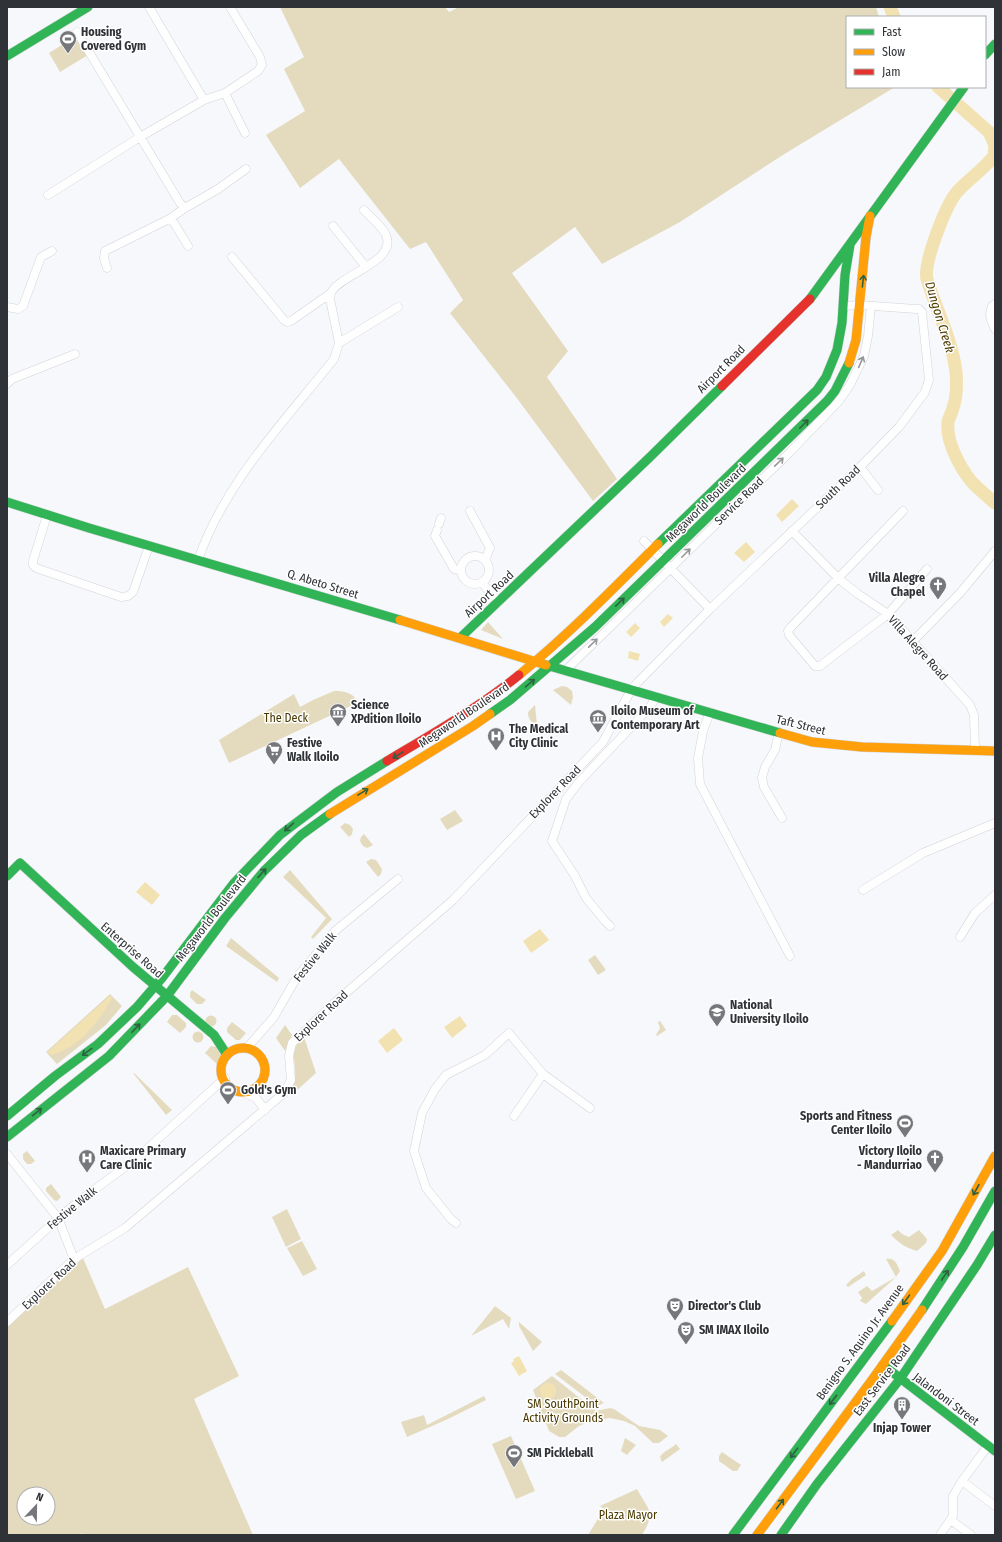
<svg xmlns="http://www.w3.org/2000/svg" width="1002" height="1542" viewBox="0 0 1002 1542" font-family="'Fira Sans Condensed',sans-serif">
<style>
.green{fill:#e4dbbf;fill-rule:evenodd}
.water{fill:#f2e2b2}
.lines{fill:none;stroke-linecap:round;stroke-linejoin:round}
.river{stroke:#f2e2b2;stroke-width:13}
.street-casing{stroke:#d1d4d7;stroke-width:9}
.fast-casing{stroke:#d1d4d7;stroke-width:10}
.slow-casing{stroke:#d1d4d7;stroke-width:10}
.jam-casing{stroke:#d1d4d7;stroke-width:10}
.street{stroke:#fefefe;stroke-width:8}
.fast{stroke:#30b455;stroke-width:9}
.slow{stroke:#ff9f0a;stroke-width:9}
.jam{stroke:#e5322d;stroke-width:9}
.oneway{stroke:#2f6041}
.oneway2{stroke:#96989a}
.labels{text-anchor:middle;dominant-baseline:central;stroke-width:3;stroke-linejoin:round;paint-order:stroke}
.poi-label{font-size:12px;font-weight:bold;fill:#2f3236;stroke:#fff;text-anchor:start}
.street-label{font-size:12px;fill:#2f3236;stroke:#fff}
.park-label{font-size:12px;fill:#493900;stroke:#fff}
.water-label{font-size:13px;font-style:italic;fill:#4f3e03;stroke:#fff}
</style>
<rect width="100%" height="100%" fill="#f6f8fb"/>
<path class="green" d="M280 7H445L449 12 459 7H876L879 17H847V87H895L786 153 680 222 602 264 575 227 512 273 568 351 547 377 617 479 593 501 516 397 450 313 463 300 426 242 410 249 339 159 300 188 266 135 305 111 284 69 304 57Z
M76 36 88 55 60 72 49 53Z
M488 622 503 639 481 630Z
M562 686 567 687 572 691 573 697 571 705 553 690Z
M334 691C343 691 353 692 357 701L355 704 229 763 219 740 294 694 300 707 313 700Z
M535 705 537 725C531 723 528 719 528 712Z
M455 810 463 821 447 830 440 819Z
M345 823 350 825 353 829 352 834 349 837 340 827Z
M364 834 373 845 367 848 363 846 360 841 361 837Z
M371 859 376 860 382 869 381 874 378 877 366 862Z
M290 870 332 919 313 939 311 937 326 918 283 877Z
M231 938 279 978 277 982 226 946Z
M595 955 606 970 598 975 588 960Z
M192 990 206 1000 202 1004H197L190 997V993Z
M110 994 122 1006 106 1025 57 1064 46 1052Z
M172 1015H177L186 1023V1027L180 1033 167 1022Z
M205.5 1021a5.5 5.5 0 1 1 11 0a5.5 5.5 0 1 1-11 0Z
M660 1021 666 1030 657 1036 656 1035 660 1028 658 1022Z
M232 1022 246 1033 240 1040H236L227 1032V1028Z
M285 1025 292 1035 285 1051 276 1038Z
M192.5 1037a5.5 5.5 0 1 1 11 0a5.5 5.5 0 1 1-11 0Z
M304 1037 316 1073 294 1093 291 1091C294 1084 296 1076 295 1069 294 1052 290 1050 304 1037Z
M211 1046 216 1047 224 1059 218 1065 205 1053Z
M133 1073H134L172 1110 166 1115Z
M27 1151 35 1161 31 1164H27L23 1159V1154Z
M51 1184 61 1197 57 1201 54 1200 46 1191V1188Z
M287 1209 301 1239 286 1247 272 1217Z
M898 1230 902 1234 909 1237 919 1230 927 1239 926 1243 917 1251C906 1248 899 1243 891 1235Z
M302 1241 317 1269 303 1276 287 1248Z
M83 1258 105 1309 188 1267 239 1376 194 1399 253 1535H83L82 1533 79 1535H7V1327ZM24 1494H48V1518H24Z
M886 1259C895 1257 897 1264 900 1271L896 1277 866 1304 860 1301 862 1298 858 1292 867 1286 872 1291 896 1277Z
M864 1271 866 1275 848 1287 846 1285 852 1279Z
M495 1306 511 1318 509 1329 503 1319 471 1336Z
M519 1322 542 1342 533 1351 519 1326Z
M561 1370 604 1403 597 1406 555 1374Z
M552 1376 596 1411 610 1408 614 1409 639 1426 660 1430 668 1436 659 1443H653L635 1426 624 1421 610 1418 590 1421 579 1426 565 1437H559L549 1431 533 1390Z
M484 1396 486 1400 448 1419 407 1437 401 1422 424 1415 427 1425Z
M511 1436 535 1491 516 1499 492 1444Z
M625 1438 636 1445 627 1455 621 1451Z
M676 1444 680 1449 662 1462 660 1457C663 1451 671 1449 676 1444Z
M722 1452 741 1465 737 1471H733L719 1461V1456Z
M637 1489C649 1511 656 1512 642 1535H588L604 1509 600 1506Z"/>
<path class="water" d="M792 499 799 506 782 522 776 515Z
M746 542 755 552 744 562 734 553Z
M668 614 673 618 664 627 660 622Z
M635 623 640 628 631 637 626 632Z
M629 651 640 654 638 661 628 658Z
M145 882 160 895 152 905 136 892Z
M540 929 549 940 531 953 523 941Z
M110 996 112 998C98 1023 80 1047 51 1055L48 1052Z
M460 1016 467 1026 452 1038 444 1027Z
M394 1028 403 1040 387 1053 378 1041Z
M519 1356 527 1371 519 1376 511 1363 514 1361 513 1359Z
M540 1391a8 8 0 1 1 16 0a8 8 0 1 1-16 0Z"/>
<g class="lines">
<path class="river" d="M890 7 894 17
M938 87 989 132 995 145 994 156C983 170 969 179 957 192 946 205 923 263 927 279 936 310 952 339 956 372 957 384 957 397 953 408 952 413 949 417 948 422 946 441 959 466 971 481 978 489 987 496 995 503"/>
<g class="street-casing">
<path id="street" d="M149 7 204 100
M77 32 180 203 185 208 171 218 105 251 104 258 107 268
M225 93 245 133
M48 195 140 137 204 100 225 93 258 71 262 65 260 57 230 7
M185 208 218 189 246 169
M171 218 188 246
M333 226 366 267
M232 257 284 320 287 322 291 321 331 293
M995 304 992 306C988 315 991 321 995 329
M7 307 18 309 23 306 41 257 52 251
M339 343 398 307
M7 384 12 379 75 354
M860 467 878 490
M470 511 490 548 485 560
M903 511 791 627 788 631 789 635 815 666H820L888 614 927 569
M47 515 33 561V565L36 568 121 597 128 596 133 592 149 546
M439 524 441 518
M437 530 435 536 454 569 461 570
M792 531 839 579 858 594 888 614 970 705 974 715 975 750
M644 541 710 609
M461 570a14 14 0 1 1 28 0a14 14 0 1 1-28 0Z
M198 560C225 482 284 422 334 359L339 343 330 299C331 297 330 295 331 293 338 275 398 262 386 235 382 226 371 218 364 210
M482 583 499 602
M913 641 960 593 995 551
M565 671 789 453 839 401 850 385 864 356 868 336 871 306
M710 712 703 731 698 758 700 784 790 956
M779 732 775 750 765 767 762 778 764 787 782 818
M863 890 923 853 995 823
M610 926 605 921 586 898 575 876 552 841 566 799 579 782 650 707 656 697
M960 937 975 913 995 895
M247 1048 274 1017 297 977 335 931 398 879
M240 1091 256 1098 265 1110
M514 1116 543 1074
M7 1154 58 1218 74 1259
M456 1223 451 1219 426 1188 414 1151 422 1113 435 1089 446 1075 485 1055 509 1033 543 1074 590 1108
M7 1265 62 1215 83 1198 136 1159 225 1078 221 1073
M7 1322 74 1259 125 1228 284 1093 291 1080 289 1056 292 1043 332 1005 453 900 603 742 631 690 638 682 710 609 860 467 899 427 925 392 929 380 922 312 919 309H916L860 305 844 306
M962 1481 995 1506
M951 1520 971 1535
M940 1535 953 1516V1496L962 1481 988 1446"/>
</g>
<g class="fast-casing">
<path id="fast" d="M985 55 995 44
M7 56 88 7
M810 299 964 87
M7 502 89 528 400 620
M658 544 817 390 826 377 837 350 842 323 845 275 850 245
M460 638 650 457 722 386
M546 665 780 733
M490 714 510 700 595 627 827 401 835 391 849 363
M7 876 20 863 133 967 214 1035 227 1055
M7 1116 55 1076 98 1044 137 1007 162 978 234 883 280 835 337 792 387 761
M7 1137 109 1056 167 996 225 918 264 871 301 835 330 814
M922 1310 963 1247 995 1191
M883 1365 995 1451
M733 1535 892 1321
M781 1535 817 1484 900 1379 977 1265 995 1235"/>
</g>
<g class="slow-casing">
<path id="slow" d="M849 363 856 340 866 237 870 216
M400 620 546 665
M519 675C568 635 613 589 658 544
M780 733 812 742 862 747 995 751
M330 814 473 726 490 714
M221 1070a22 22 0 1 1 44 0a22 22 0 1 1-44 0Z
M892 1321 942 1251 995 1156
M757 1535 872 1380 922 1310"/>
</g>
<g class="jam-casing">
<path id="jam" d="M722 386 810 299
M387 761C432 734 478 708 519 675"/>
</g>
<use href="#street" class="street"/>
<use href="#fast" class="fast"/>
<use href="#slow" class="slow"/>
<use href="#jam" class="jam"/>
</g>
<defs><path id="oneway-shaft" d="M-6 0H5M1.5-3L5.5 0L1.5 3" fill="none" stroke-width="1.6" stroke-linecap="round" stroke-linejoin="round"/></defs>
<g class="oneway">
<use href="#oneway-shaft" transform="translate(863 281) rotate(-84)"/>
<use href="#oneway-shaft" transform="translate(804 424) rotate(-45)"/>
<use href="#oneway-shaft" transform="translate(620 602) rotate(-44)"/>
<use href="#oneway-shaft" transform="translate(530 683) rotate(-40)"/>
<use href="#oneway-shaft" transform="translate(398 755) rotate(149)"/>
<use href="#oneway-shaft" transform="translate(363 792) rotate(-31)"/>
<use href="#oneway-shaft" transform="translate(289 827) rotate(139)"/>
<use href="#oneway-shaft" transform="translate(262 873) rotate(-48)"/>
<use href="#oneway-shaft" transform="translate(136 1028) rotate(-46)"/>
<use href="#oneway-shaft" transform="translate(87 1052) rotate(144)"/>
<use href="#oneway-shaft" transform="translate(37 1112) rotate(-39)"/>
<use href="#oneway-shaft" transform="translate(976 1190) rotate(119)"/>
<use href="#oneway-shaft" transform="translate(945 1275) rotate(-56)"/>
<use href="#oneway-shaft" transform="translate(906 1300) rotate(126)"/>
<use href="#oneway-shaft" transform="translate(833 1400) rotate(127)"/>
<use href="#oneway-shaft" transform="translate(794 1453) rotate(127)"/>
<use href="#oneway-shaft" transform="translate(780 1504) rotate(-53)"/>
</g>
<g class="oneway2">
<use href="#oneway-shaft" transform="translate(861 362) rotate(-67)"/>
<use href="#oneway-shaft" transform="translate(779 462) rotate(-44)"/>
<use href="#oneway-shaft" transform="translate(686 553) rotate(-45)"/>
<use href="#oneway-shaft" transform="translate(593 643) rotate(-44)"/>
</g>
<defs>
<g id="stadium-pin" transform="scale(0.9)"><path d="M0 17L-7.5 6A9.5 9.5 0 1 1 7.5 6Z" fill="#75777b" stroke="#fff"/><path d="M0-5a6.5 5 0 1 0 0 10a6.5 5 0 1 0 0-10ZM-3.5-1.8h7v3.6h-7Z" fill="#fff"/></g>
<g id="church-pin" transform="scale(0.9)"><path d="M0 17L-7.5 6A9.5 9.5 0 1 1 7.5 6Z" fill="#75777b" stroke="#fff"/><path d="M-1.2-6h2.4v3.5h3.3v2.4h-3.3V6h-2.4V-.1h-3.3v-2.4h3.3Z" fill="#fff"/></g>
<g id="museum-pin" transform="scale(0.9)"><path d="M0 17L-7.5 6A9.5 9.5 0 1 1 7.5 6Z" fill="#75777b" stroke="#fff"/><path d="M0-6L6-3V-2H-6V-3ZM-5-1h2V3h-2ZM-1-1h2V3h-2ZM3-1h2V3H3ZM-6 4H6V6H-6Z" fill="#fff"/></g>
<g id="hospital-pin" transform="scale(0.9)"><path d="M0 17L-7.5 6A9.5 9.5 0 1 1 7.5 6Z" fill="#75777b" stroke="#fff"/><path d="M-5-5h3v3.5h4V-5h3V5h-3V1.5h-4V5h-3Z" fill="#fff"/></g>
<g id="supermarket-pin" transform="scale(0.9)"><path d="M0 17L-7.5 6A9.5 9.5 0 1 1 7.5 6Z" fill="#75777b" stroke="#fff"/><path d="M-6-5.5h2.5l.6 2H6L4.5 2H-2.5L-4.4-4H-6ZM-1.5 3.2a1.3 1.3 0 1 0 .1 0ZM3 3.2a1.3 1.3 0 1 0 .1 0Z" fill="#fff"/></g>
<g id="university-pin" transform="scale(0.9)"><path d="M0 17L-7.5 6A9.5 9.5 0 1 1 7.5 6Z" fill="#75777b" stroke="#fff"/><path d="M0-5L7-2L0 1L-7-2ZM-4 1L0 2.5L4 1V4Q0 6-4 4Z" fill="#fff"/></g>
<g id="theatre-pin" transform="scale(0.9)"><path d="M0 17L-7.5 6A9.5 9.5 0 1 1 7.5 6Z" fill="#75777b" stroke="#fff"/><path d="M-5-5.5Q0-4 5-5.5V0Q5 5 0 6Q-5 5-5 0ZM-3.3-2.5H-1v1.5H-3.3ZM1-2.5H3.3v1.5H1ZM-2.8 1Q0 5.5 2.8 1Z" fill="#fff"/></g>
<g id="building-pin" transform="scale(0.9)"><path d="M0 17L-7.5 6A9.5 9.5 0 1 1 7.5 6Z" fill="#75777b" stroke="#fff"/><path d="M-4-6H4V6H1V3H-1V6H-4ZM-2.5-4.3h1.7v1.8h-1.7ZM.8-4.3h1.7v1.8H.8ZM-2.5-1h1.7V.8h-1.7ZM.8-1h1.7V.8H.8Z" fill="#fff"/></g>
</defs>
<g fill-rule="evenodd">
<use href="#stadium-pin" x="68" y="39"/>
<use href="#church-pin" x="938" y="585"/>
<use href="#museum-pin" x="338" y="712"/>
<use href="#museum-pin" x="598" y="718"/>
<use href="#hospital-pin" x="496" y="736"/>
<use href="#supermarket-pin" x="274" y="750"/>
<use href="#university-pin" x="717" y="1012"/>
<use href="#stadium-pin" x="228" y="1090"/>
<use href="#stadium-pin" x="905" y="1123"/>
<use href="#hospital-pin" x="87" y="1158"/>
<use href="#church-pin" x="935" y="1158"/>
<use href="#theatre-pin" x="675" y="1306"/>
<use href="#theatre-pin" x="686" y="1330"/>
<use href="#building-pin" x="902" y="1405"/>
<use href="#stadium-pin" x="514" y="1453"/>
</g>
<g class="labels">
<g class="poi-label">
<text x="81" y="32">Housing<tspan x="81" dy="14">Covered Gym</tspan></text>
<text x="925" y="578" text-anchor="end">Villa Alegre<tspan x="925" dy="14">Chapel</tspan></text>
<text x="351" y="705">Science<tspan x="351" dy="14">XPdition Iloilo</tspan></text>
<text x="611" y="711">Iloilo Museum of<tspan x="611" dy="14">Contemporary Art</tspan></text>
<text x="509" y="729">The Medical<tspan x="509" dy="14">City Clinic</tspan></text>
<text x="287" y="743">Festive<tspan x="287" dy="14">Walk Iloilo</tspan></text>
<text x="730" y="1005">National<tspan x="730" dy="14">University Iloilo</tspan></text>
<text x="241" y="1090">Gold's Gym</text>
<text x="892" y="1116" text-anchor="end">Sports and Fitness<tspan x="892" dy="14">Center Iloilo</tspan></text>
<text x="100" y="1151">Maxicare Primary<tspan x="100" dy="14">Care Clinic</tspan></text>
<text x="922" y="1151" text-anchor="end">Victory Iloilo<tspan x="922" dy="14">- Mandurriao</tspan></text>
<text x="688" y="1306">Director's Club</text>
<text x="699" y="1330">SM IMAX Iloilo</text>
<text x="902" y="1428" text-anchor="middle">Injap Tower</text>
<text x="527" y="1453">SM Pickleball</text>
</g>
<g class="street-label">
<text transform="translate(721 369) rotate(-45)">Airport Road</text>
<text transform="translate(838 487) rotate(-44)">South Road</text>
<text transform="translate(739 501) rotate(-44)">Service Road</text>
<text transform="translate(706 503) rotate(-44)">Megaworld Boulevard</text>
<text transform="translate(323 584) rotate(17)">Q. Abeto Street</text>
<text transform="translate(489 594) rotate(-43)">Airport Road</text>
<text transform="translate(918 648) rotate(48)">Villa Alegre Road</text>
<text transform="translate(464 715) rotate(-34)">Megaworld Boulevard</text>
<text transform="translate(801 725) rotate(14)">Taft Street</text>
<text transform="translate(555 792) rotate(-46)">Explorer Road</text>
<text transform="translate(211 918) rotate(-52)">Megaworld Boulevard</text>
<text transform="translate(132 950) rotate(41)">Enterprise Road</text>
<text transform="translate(315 957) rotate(-51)">Festive Walk</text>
<text transform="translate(321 1016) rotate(-43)">Explorer Road</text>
<text transform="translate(72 1208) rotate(-39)">Festive Walk</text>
<text transform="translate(49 1284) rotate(-43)">Explorer Road</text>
<text transform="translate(860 1342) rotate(-54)">Benigno S. Aquino Jr. Avenue</text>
<text transform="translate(882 1380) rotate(-53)">East Service Road</text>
<text transform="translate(946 1399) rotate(37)">Jalandoni Street</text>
</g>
<g class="park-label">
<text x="286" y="718">The Deck</text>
<text x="563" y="1404">SM SouthPoint<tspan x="563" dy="14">Activity Grounds</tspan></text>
<text x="628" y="1515">Plaza Mayor</text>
</g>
<g class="water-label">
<text transform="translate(940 317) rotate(73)">Dungon Creek</text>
</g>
</g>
<rect width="1002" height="1542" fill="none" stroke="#2f3236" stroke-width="16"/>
<rect x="846" y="16" width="140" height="72" fill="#ffffff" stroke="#acadaf"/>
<rect x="854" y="29" width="20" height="6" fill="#30b455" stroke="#acadaf"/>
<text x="882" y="36" font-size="12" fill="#2f3236">Fast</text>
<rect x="854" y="49" width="20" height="6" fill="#ff9f0a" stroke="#acadaf"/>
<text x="882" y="56" font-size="12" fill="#2f3236">Slow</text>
<rect x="854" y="69" width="20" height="6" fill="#e5322d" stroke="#acadaf"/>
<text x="882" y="76" font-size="12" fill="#2f3236">Jam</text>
<g transform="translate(36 1506) rotate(22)"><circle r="19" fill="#ffffff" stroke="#acadaf"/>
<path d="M0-3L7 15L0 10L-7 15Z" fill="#75777b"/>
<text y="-6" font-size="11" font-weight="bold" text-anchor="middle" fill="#2f3236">N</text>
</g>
</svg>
